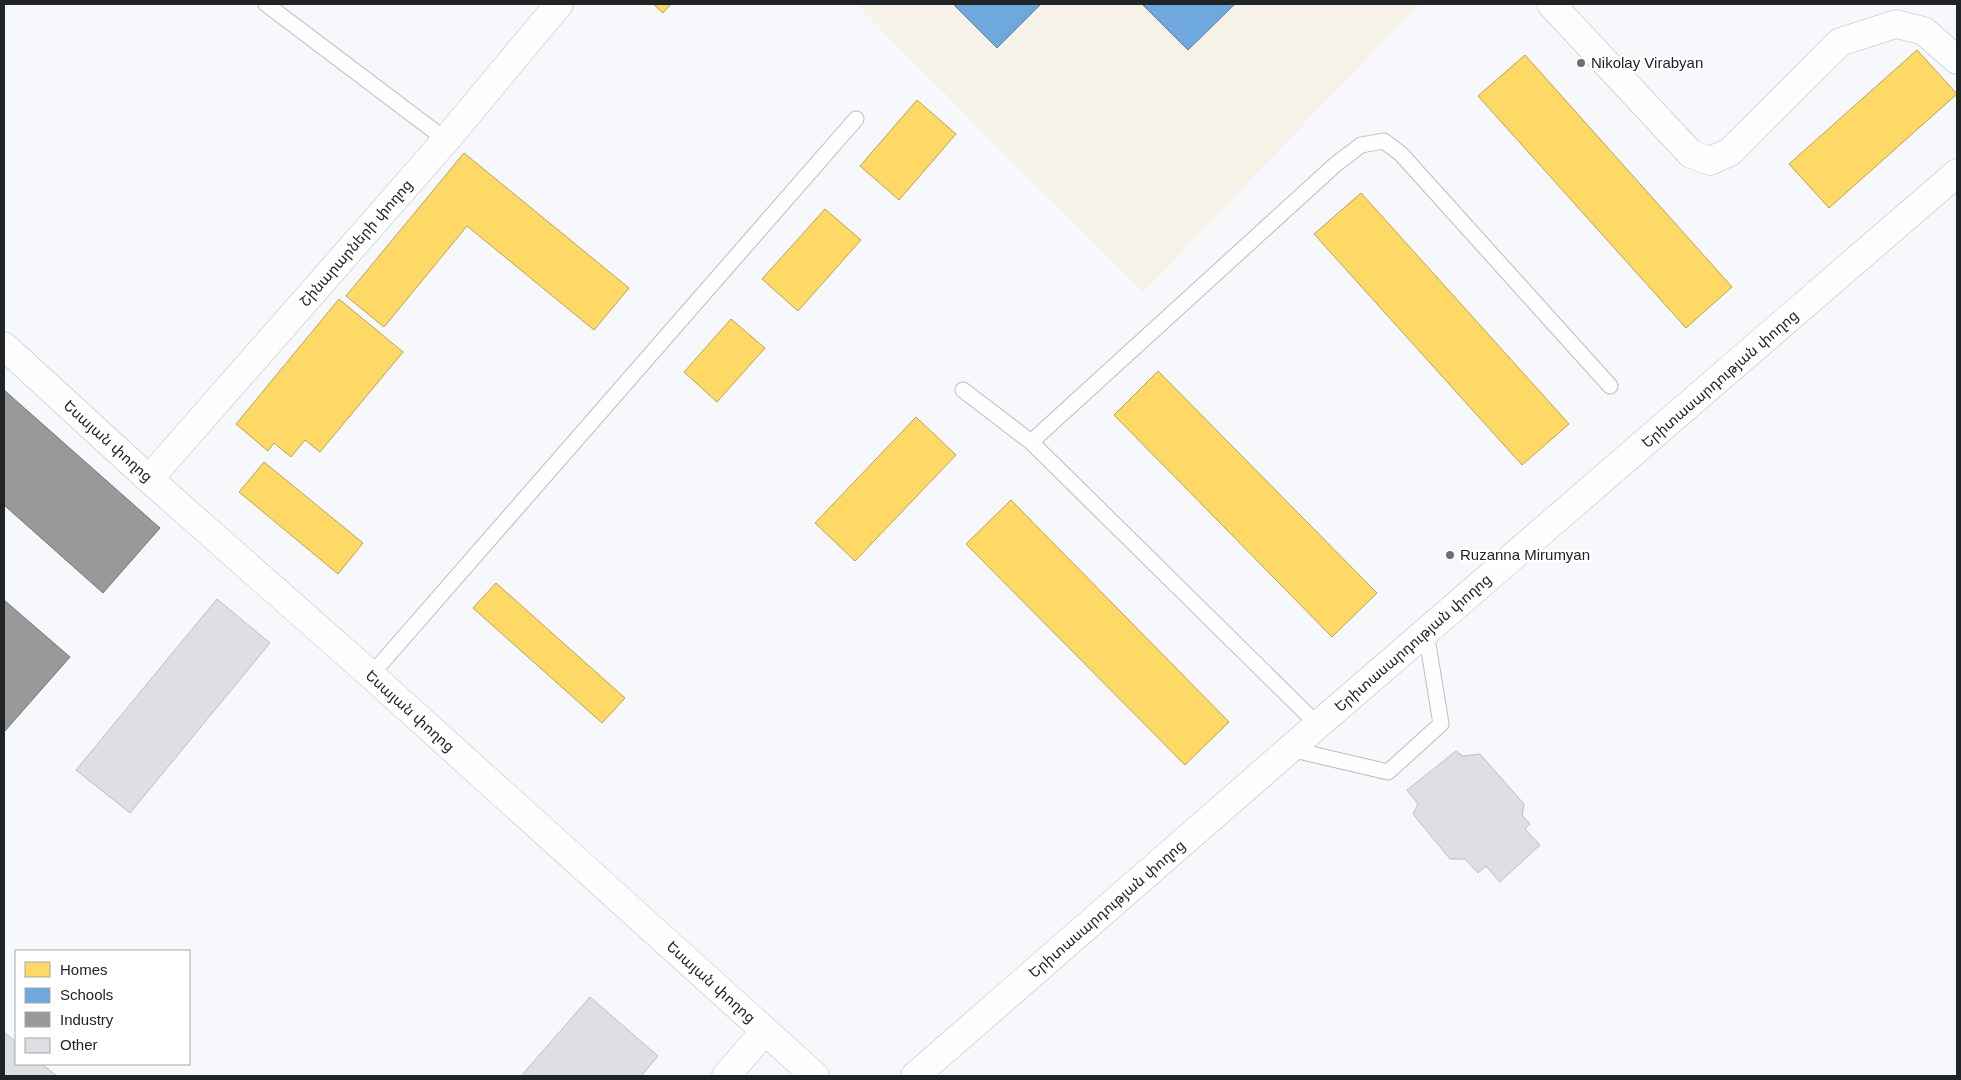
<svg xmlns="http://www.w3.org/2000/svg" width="1961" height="1080" font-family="Arial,'Noto Sans Armenian',sans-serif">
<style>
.education{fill:#f6f2e7}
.homes{fill:#ffd966;stroke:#bca353}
.schools{fill:#6fa8dc;stroke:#5880a6}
.industry{fill:#999;stroke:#757677}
.building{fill:#dddfe2;stroke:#bcbec1}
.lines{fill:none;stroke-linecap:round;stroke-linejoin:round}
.service-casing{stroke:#babcbe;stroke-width:17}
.minor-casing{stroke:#babcbe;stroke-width:29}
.tertiary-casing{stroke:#babcbe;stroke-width:29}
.service{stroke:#fefefe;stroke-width:15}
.minor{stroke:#fefefe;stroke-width:28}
.tertiary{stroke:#fefefe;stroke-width:28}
.poi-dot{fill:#6c6e71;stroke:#fff;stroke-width:2}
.labels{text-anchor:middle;stroke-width:5;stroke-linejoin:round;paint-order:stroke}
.poi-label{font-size:15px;fill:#212427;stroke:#fff;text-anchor:start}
.street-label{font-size:15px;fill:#212427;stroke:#fff}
</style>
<rect width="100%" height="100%" fill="#f6f8fb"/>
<path class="education" d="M856 4H1419L1143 292Z"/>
<path class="homes" d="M653 4H671L663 13Z
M1917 50 1957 94 1829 208 1789 164Z
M1525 55 1732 287 1686 328 1478 96Z
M917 100 956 134 899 200 860 166Z
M464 153 629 288 594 330 467 226 384 327 346 296Z
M1361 193 1569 424 1522 465 1314 234Z
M825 209 861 240 798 311 762 279Z
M339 299 403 352 320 452 305 440 291 457 274 443 268 451 236 424Z
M731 319 765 348 717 402 684 372Z
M1158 371 1377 593 1332 637 1114 415Z
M916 417 956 455 855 561 815 523Z
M264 462 363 543 338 574 239 492Z
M1011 500 1229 722 1185 765 966 544Z
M496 583 625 698 602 723 473 608Z"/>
<path class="schools" d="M953 4H1041L997 48Z
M1142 4H1235L1188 50Z"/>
<path class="industry" d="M4 390 160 528 103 593 4 505Z
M4 600 70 657 4 732Z"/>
<path class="building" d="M217 599 270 643 130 813 76 770Z
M1456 751 1463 756 1480 754 1524 804 1522 815 1530 824 1525 829 1540 845 1500 882 1486 866 1478 873 1465 859H1450L1413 814 1418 804 1407 790Z
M590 997 658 1056 641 1076H521Z
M4 1032 16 1042V1064H42L57 1076H4Z"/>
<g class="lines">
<g class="service-casing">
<path id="service" d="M266 4 446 140
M963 390 1031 442 1318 725
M1031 442 1336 164 1361 145 1384 141 1401 154 1610 386
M371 675 856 119
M1290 749 1388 772 1441 724 1426 632"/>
</g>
<g class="minor-casing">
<path id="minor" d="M1551 4 1691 154 1710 161 1730 152 1840 42 1896 24 1924 31 1957 60
M149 479 446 140 559 4
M726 1076 765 1031"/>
</g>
<g class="tertiary-casing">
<path id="tertiary" d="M4 346 149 479 371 675 815 1076
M915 1076 1290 749 1957 173"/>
</g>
<use href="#service" class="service"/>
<use href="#minor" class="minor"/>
<use href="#tertiary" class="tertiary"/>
</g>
<g class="poi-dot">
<circle cx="1581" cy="63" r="5"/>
<circle cx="1450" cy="555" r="5"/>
</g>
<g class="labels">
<g class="poi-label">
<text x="1591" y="68">Nikolay Virabyan</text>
<text x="1460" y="560">Ruzanna Mirumyan</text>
</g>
<g class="street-label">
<text transform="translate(356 243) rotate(-49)" y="5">Շինարարների փողոց</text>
<text transform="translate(1720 379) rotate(-41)" y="5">Երիտասարդության փողոց</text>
<text transform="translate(108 441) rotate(42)" y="5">Եսայան փողոց</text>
<text transform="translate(1413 643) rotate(-41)" y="5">Երիտասարդության փողոց</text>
<text transform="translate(410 711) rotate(42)" y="5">Եսայան փողոց</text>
<text transform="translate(1107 909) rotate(-41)" y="5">Երիտասարդության փողոց</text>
<text transform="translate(711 982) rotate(42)" y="5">Եսայան փողոց</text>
</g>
</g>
<rect width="1961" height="1080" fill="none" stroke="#212427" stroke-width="10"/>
<rect x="15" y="950" width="175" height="115" fill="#ffffff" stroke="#a6a7a9"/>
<rect x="25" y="962" width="25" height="15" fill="#ffd966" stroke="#a6a7a9"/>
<text x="60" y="975" font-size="15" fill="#212427">Homes</text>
<rect x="25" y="988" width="25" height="15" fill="#6fa8dc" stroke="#a6a7a9"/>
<text x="60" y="1000" font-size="15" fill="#212427">Schools</text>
<rect x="25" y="1012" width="25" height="15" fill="#999999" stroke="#a6a7a9"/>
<text x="60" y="1025" font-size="15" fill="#212427">Industry</text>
<rect x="25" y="1038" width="25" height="15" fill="#dddfe2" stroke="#a6a7a9"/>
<text x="60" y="1050" font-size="15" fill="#212427">Other</text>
</svg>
